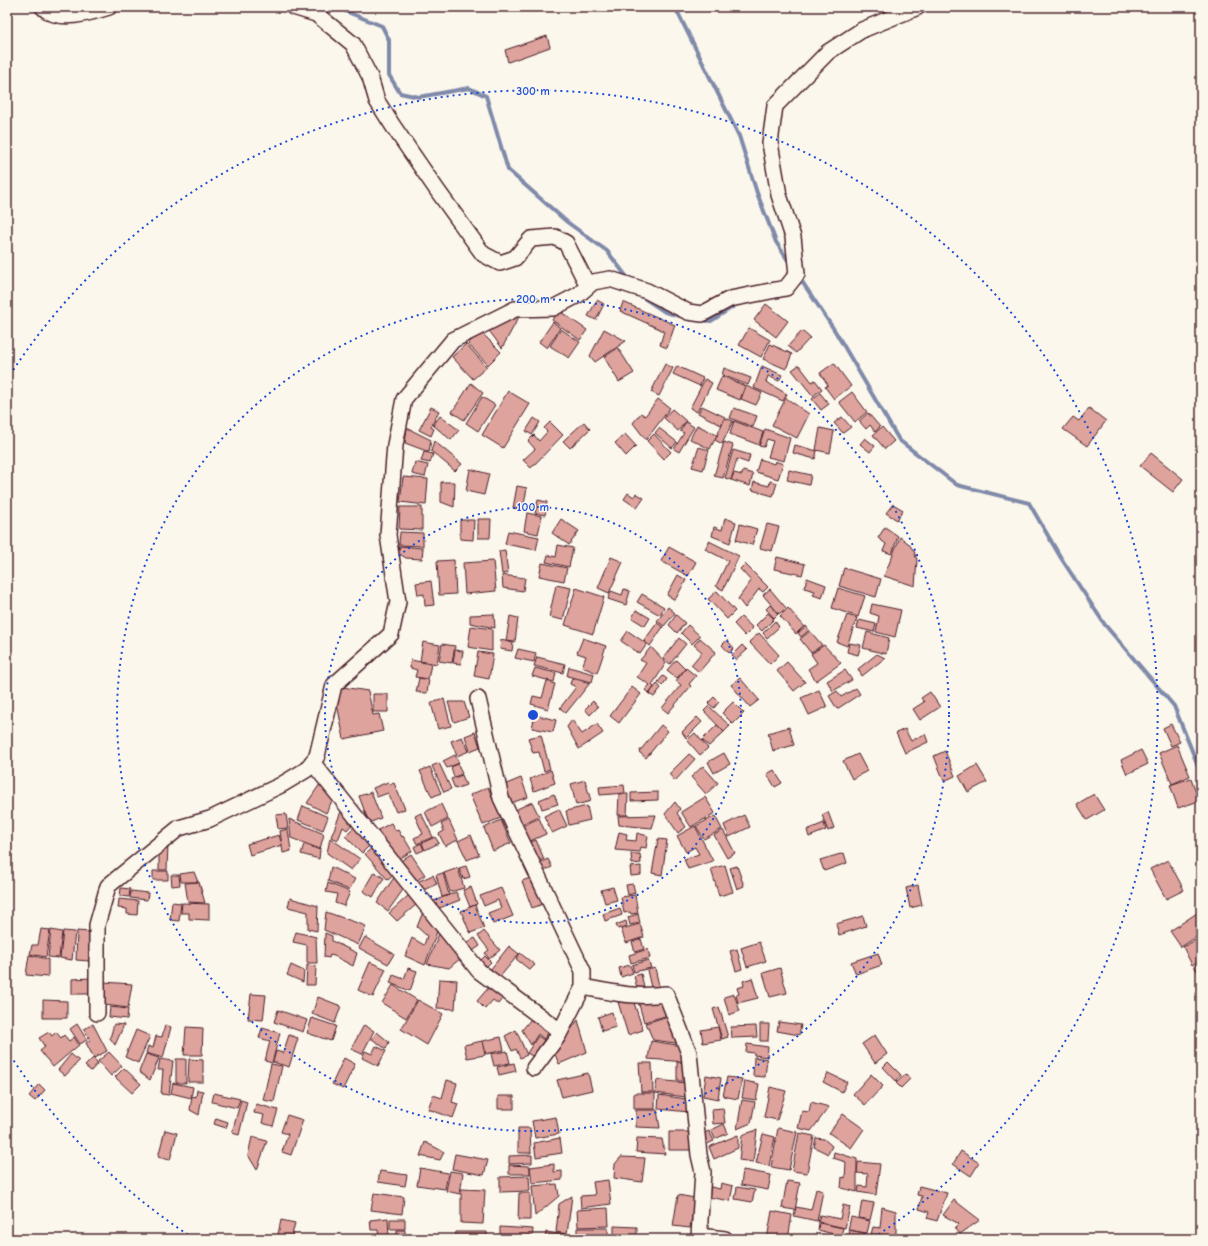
<svg xmlns="http://www.w3.org/2000/svg" width="1208" height="1246" font-family="'Comic Neue',sans-serif">
<style>
.lines{fill:none;stroke-linecap:round;stroke-linejoin:round}
.stream{stroke:#7f89a9;stroke-width:4}
.building{fill:#dda39c;stroke:#4a1f2b}
.minor-casing{stroke:#4a1f2b;stroke-width:18}
.minor{stroke:#fbf7ec;stroke-width:15}
.ring{fill:none;stroke:#1d4ed8;stroke-width:2;stroke-dasharray:2 4}
.centre{fill:#1d4ed8;stroke:#fbf7ec;stroke-width:2}
.ring-label{font-size:12px;text-anchor:middle;font-weight:bold;fill:#1d4ed8;stroke:#fbf7ec;stroke-width:3;stroke-linejoin:round;paint-order:stroke}
</style>
<rect width="100%" height="100%" fill="#fbf7ec"/>
<filter id="ink" filterUnits="userSpaceOnUse"><feTurbulence type="fractalNoise" baseFrequency=".025" numOctaves="2"/><feDisplacementMap in="SourceGraphic" scale="8" xChannelSelector="R" yChannelSelector="G"/><feConvolveMatrix kernelMatrix="1 2 1 2 8 2 1 2 1" color-interpolation-filters="sRGB"/></filter>
<g filter="url(#ink)">
<g class="lines">
<path class="stream" d="M335 7 382 26 389 40V75L400 93 419 97 469 88 486 96 508 170 567 222 607 251 630 281
M675 7 739 136 757 193 776 242 791 265
M799 277 835 331 899 440 957 485 1029 503 1061 558 1105 625 1174 706 1201 773
M641 296 665 312 684 317
M701 320 711 321 740 302"/>
</g>
<path class="building" d="M547 36 550 47 508 62 505 50Z
M597 300 604 304 596 320 588 316Z
M623 302 675 325 667 348 660 345 664 331 620 311Z
M766 304 788 321 776 337 754 320Z
M558 310 587 330 580 340 552 320Z
M521 313 502 348 487 328Z
M553 322 560 328 547 348 539 342Z
M749 328 770 340 761 357 739 345Z
M561 329 580 342 569 358 550 346Z
M604 329 626 341 595 362 590 356Z
M480 331 501 352 488 365 468 344Z
M802 331 810 338 796 353 788 346Z
M466 344 487 367 473 379 452 357Z
M770 344 792 354 786 369 763 359Z
M618 348 634 373 619 382 604 357Z
M834 363 851 386 834 399 825 387 828 385 820 373Z
M665 364 673 368 659 396 651 392Z
M799 365 812 382 815 380 822 389 813 396 792 370Z
M677 366 703 378 700 386 673 374Z
M762 366 782 375 779 381 768 376 766 382 787 394 783 401 754 388Z
M724 368 751 378 748 385 722 375Z
M722 376 745 386 740 400 716 390Z
M705 379 712 383 697 412 690 408Z
M471 383 483 393 464 420 452 412Z
M746 386 762 393 756 405 741 399Z
M508 391 530 404 503 448 482 435Z
M852 392 867 412 855 422 839 402Z
M820 393 829 404 821 410 812 399Z
M482 397 495 405 478 431 466 423Z
M786 398 809 414 797 438 772 425Z
M658 399 670 408 646 440 633 423 641 413 645 416Z
M702 406 725 417 721 425 698 413Z
M431 407 439 411 431 427 434 429 431 436 419 430Z
M734 408 757 416 753 427 730 418Z
M1089 408 1106 421 1087 446 1063 429 1073 417 1079 421Z
M672 409 686 421 678 431 664 418Z
M868 413 880 427 875 432 870 425 866 429 859 421Z
M440 416 459 430 451 440 433 425Z
M842 417 851 427 843 433 834 423Z
M534 418 540 422 532 435 526 431Z
M725 418 733 421 722 444 715 440Z
M734 421 763 432 759 445 730 434Z
M550 422 563 435 531 468 523 460 535 449 528 441 534 435 539 441 547 432 544 428Z
M584 422 590 429 570 448 563 441Z
M686 422 694 427 679 452 674 449 684 433 680 431Z
M697 425 717 435 710 449 690 439Z
M882 427 894 441 885 449 873 435Z
M407 428 431 440 429 452 405 443Z
M659 428 677 442 672 448 655 433Z
M820 428 834 431 830 453 816 450Z
M765 429 790 438 784 461 768 457 773 441 767 439 764 447 759 446Z
M625 434 636 446 626 456 615 443Z
M654 434 671 452 664 459 647 441Z
M865 438 875 446 870 452 860 444Z
M434 441 462 464 455 471 431 451Z
M724 442 733 445 723 478 714 476Z
M795 445 817 451 815 459 793 453Z
M699 447 709 450 703 470 692 467Z
M733 450 750 455 748 463 737 459 731 480 725 478Z
M424 452 433 454 430 463 421 461Z
M1151 453 1183 479 1173 492 1140 466Z
M760 459 774 464 775 461 783 464 778 479 756 472Z
M415 462 428 465 425 477 412 474Z
M470 469 489 474 484 495 466 491Z
M789 470 811 475 809 485 787 480Z
M743 471 753 474 750 486 731 480 734 473 742 475Z
M403 477 428 479 426 505 400 502Z
M770 481 777 483 773 496 752 490 754 482 769 486Z
M441 482H455L454 507 441 502Z
M517 486 527 488 523 510 513 508Z
M628 493 634 497 636 493 644 498 637 508 624 499Z
M538 500 547 502 545 515 535 513Z
M893 504 903 510 897 520 886 513Z
M400 507H422V530L399 529Z
M527 513 542 516 538 534 524 531Z
M725 518 736 522 730 543 712 536 714 527 722 530Z
M478 519H491L490 538H478Z
M561 519 579 531 569 545 552 533Z
M460 520H474L473 540 460 539Z
M740 524 757 529 752 545 736 540Z
M767 524 779 527 772 551 760 548Z
M885 527 898 536 892 554 883 551 886 544 878 538Z
M508 531 539 537 536 550 505 544Z
M400 532 423 533V546L399 545Z
M900 537 908 543 914 551 917 560 915 586 884 576Z
M709 541 739 556 723 590 716 586 728 561 705 549Z
M558 545 573 548 569 567 546 562 548 555 556 557Z
M400 546 423 548 422 559 406 558 398 553Z
M669 547 696 562 688 576 661 561Z
M505 550 508 573 502 574 499 551Z
M611 557 623 562 609 593 598 588Z
M777 557 805 564 802 575 774 569Z
M454 560 456 594 439 595 437 561Z
M493 561 496 591 465 594 463 563Z
M542 563 567 568 564 581 539 576Z
M745 564 768 587 763 592 759 589 745 608 738 599 751 581 740 569Z
M844 568 881 579 876 597 839 586Z
M502 575 525 578 523 591 503 588Z
M678 575 686 580 675 600 667 595Z
M807 578 826 585 822 598 813 595 815 591 804 588Z
M431 581 434 605 425 606 424 594 418 595 416 583Z
M556 585 571 588 563 620 549 617Z
M576 588 604 597 593 634 565 625Z
M838 588 865 596 858 617 832 608Z
M624 589 630 591 626 605 608 599 611 591 622 595Z
M770 589 786 608 779 614 763 595Z
M717 591 735 611 727 619 708 599Z
M642 594 664 607 660 615 637 602Z
M872 604 901 610 895 637 876 632 879 616 870 613Z
M770 605 778 614 774 618 766 609Z
M668 607 675 613 664 626 657 621Z
M788 608 804 626 796 634 780 616Z
M636 610 650 618 645 626 632 618Z
M768 613 774 619 762 631 756 625Z
M494 614 495 628 470 623V615Z
M676 615 685 623 677 633 669 625Z
M847 615 857 618 847 646 837 642Z
M510 616 518 618 515 642 506 641Z
M741 617 753 628 745 636 734 624Z
M859 620 876 624 874 632 857 628Z
M775 621 779 627 767 638 763 633Z
M657 623 663 627 650 646 644 641Z
M688 625 700 636 692 644 681 633Z
M471 626 492 629V651L468 647Z
M806 626 809 630 801 637 798 633Z
M628 631 647 644 640 654 621 641Z
M810 631 822 645 811 653 800 639Z
M867 632 889 638 886 654 863 648Z
M759 633 779 655 770 664 749 642Z
M583 638 606 646 597 673 582 667 586 656 577 653Z
M679 638 686 644 670 664 663 658Z
M700 638 716 652 699 672 691 665 702 652 694 645Z
M501 640 513 643 512 651 500 649Z
M727 640 734 648 729 653 722 645Z
M423 642 440 645 437 664 420 661Z
M849 643 861 645 858 655 847 652Z
M442 644 455 646 452 663 439 661Z
M742 645 747 650 736 660 732 655Z
M824 645 841 663 816 681 808 669 817 663 811 654Z
M651 647 666 663 652 685 654 687 649 694 645 690 650 685 637 677 646 663 640 660Z
M518 649 536 653 534 662 515 658Z
M455 650 463 651 461 664 453 663Z
M478 652 493 654 489 679 474 676Z
M877 654 885 658 862 676 858 669Z
M537 657 565 664 563 673 534 666Z
M411 660 431 664 428 679 415 677 417 670 410 668Z
M676 660 685 669 677 678 667 670Z
M787 662 805 682 794 691 777 671Z
M569 667 594 674 592 682 567 676Z
M535 668 556 673 554 682 532 676Z
M686 668 696 676 689 684 691 686 668 713 662 708 681 685 676 681Z
M845 670 852 680 833 691 827 681Z
M663 676 667 679 662 686 658 682Z
M419 678 429 680 427 693 416 692Z
M572 678 590 683 566 713 560 708 576 687 570 684Z
M740 678 759 700 750 707 731 685Z
M547 681 555 684 548 709 531 704 533 696 542 698Z
M657 684 661 688 654 697 649 694Z
M342 687 368 691 373 715 379 714 383 731 344 739 336 699Z
M632 687 641 694 619 723 610 716Z
M856 688 860 694 837 709 829 696 837 691 841 697Z
M819 690 827 707 809 715 801 698Z
M930 692 940 707 920 720 913 709 924 702 921 698Z
M373 694H388V712H373Z
M714 697 719 702 714 708 708 703Z
M444 699 451 726 438 729 431 703Z
M593 701 598 707 590 715 585 709Z
M448 702H464L469 717 454 722Z
M733 702 744 713 733 724 722 713Z
M709 706 730 726 724 732 704 711Z
M535 715 556 720 553 732 532 728Z
M697 717 702 722 686 738 682 732Z
M572 720 582 734 597 724 603 733 579 749 567 727Z
M1171 724 1180 742 1171 746 1163 728Z
M661 725 668 731 646 758 639 752Z
M717 725 724 732 709 746 702 740Z
M789 727 794 745 773 751 768 733Z
M905 729 911 741 925 734 928 742 905 753 896 733Z
M475 732 480 747 470 751 465 736Z
M695 733 708 748 700 755 687 740Z
M541 735 550 769 544 771 539 752 533 753 528 738Z
M462 737 469 751 457 756 451 741Z
M1177 745 1190 776 1172 784 1159 753Z
M1141 750 1148 764 1127 774 1121 760Z
M945 751 955 776 944 781 934 756Z
M724 753 730 764 714 773 708 762Z
M689 754 695 759 675 781 669 774Z
M858 754 867 771 852 779 843 761Z
M455 755 459 763 447 768 443 761Z
M439 763 451 789 444 792 432 766Z
M458 764 462 774 454 777 451 767Z
M977 765 987 782 968 792 959 776Z
M703 766 718 783 706 794 691 777Z
M430 767 441 793 432 797 420 771Z
M551 770 555 783 534 791 530 779Z
M774 770 782 783 775 787 767 774Z
M462 775 466 785 455 789 451 779Z
M521 778 528 797 511 803 504 785Z
M1191 778 1199 801 1178 808 1170 785Z
M585 780 591 801 576 805 571 784Z
M388 782 389 785 394 783 405 809 396 812 388 793 377 797 373 788Z
M320 784 333 799 326 813 307 803Z
M624 785 625 793 600 795 599 787Z
M488 787 501 818 483 825 470 795Z
M371 792 381 818 369 823 359 796Z
M658 792V800L631 801V793Z
M554 794 558 804 542 809 539 800Z
M619 794H628L627 815H618Z
M1094 794 1104 810 1087 820 1077 804Z
M705 797 715 813 691 827 681 812Z
M532 802 539 816 522 824 515 810Z
M675 802 680 809 677 813 686 827 678 833 665 814Z
M441 804 448 819 432 827 425 812Z
M303 806 328 817 323 830 298 820Z
M587 806 590 820 569 825 566 811Z
M342 809 353 823 347 830 343 827 338 840 331 837Z
M559 809 567 826 552 833 544 816Z
M828 812 834 828 828 831 822 815Z
M421 813 433 837 417 844 414 838 423 834 415 816Z
M286 814 288 828 278 829 276 815Z
M656 815 652 828 619 825 618 816Z
M744 815 750 827 729 837 724 825Z
M715 816 722 829 704 839 696 826Z
M539 818 546 834 528 842 522 826Z
M289 819 324 834 320 849 291 838Z
M449 820 458 840 445 846 439 834 444 831 441 824Z
M501 820 511 843 493 851 484 828Z
M391 823 396 831 398 830 402 837 403 836 412 851 396 861 378 830Z
M824 823 826 830 809 837 807 830Z
M355 826 372 843 362 853 345 836Z
M695 826 713 861 688 869 684 859 699 854 695 847 686 852 677 836Z
M288 829 291 851 283 853 280 831Z
M723 830 735 853 727 858 714 835Z
M619 832 627 834 626 840 636 841 637 833 648 836 646 848 641 847 640 852 615 850Z
M279 835 282 845 250 855 247 844Z
M471 835 479 855 467 860 458 841Z
M435 837 439 843 425 850 422 843Z
M330 838 360 859 351 870 327 853Z
M658 839 667 840 662 875 652 873Z
M536 840 544 859 536 862 528 843Z
M421 843 424 850 417 853 414 847Z
M168 844 167 870H159V853Z
M304 844 320 850 319 859 301 854Z
M373 847 396 873 388 880 365 854Z
M844 853 847 863 824 871 820 860Z
M411 854 425 875 413 883 399 862Z
M631 854H640L641 863 632 864Z
M548 859 552 867 539 873 536 864Z
M1168 860 1184 890 1166 899 1150 869Z
M725 865 733 892 719 896 711 869Z
M466 866 470 877 463 879 459 868Z
M641 866V875L631 876 630 867Z
M737 866 744 886 737 889 730 868Z
M331 867 355 879 349 890 328 881Z
M458 868 464 888 450 892 444 873Z
M153 871H168V880H153Z
M194 872 198 882H181L180 874Z
M374 872 384 878 373 897 363 891Z
M443 873 449 895 442 897 436 875Z
M171 875H179L180 885 172 886Z
M433 875 437 884 421 891 417 882Z
M395 876 405 887 388 911 377 903Z
M533 877 543 904 532 908 522 881Z
M199 882 205 903 188 902 185 883Z
M328 883 350 892 344 906 335 903 337 894 326 892Z
M633 884 635 893 628 895 626 885Z
M918 885 922 905 910 908 906 888Z
M471 887 477 904 470 907 463 890Z
M613 887 617 900 605 903 601 890Z
M121 888 130 889 129 897 120 896Z
M501 888 513 916 493 924 488 913 501 908 498 900 484 906 480 896Z
M131 891 148 893 147 900 130 898Z
M456 892 460 900 437 909 434 901Z
M409 895 417 904 397 921 389 913Z
M635 895 638 913 631 914 630 912 624 913 621 897Z
M290 898 318 906 317 931 308 929V912L288 907Z
M119 899 138 901 137 915 127 914V909L118 908Z
M172 902 181 903 179 921 170 920Z
M182 903 209 904V920L189 919V913H181Z
M475 905 484 928 470 933 461 911Z
M620 908 622 915 605 921 603 914Z
M326 912 366 926 358 945 324 930Z
M423 912 438 929 425 965 405 956 412 938 424 945 427 936 417 927Z
M1197 913 1201 920V934L1181 947 1170 931Z
M638 914 640 923 630 925 628 917Z
M863 916 866 926 839 935 836 924Z
M626 921 627 926 618 929 616 925Z
M640 924 644 937 626 943 621 929Z
M41 929 50 930 46 957 30 954 32 945H38Z
M51 930 62 932 59 958 48 957Z
M63 931 75 932 72 960 60 958Z
M77 931 90 932 89 961 76 960Z
M440 931 461 958 449 968 427 964Z
M484 931 500 950 489 959 485 953 489 950 478 936Z
M296 932 316 937 317 963H307V945L293 942Z
M325 933 332 936V941L357 953 353 966 334 956 330 955 329 958 324 957Z
M365 937 394 954 388 964 359 948Z
M1201 937V960L1192 965 1183 947Z
M475 938 480 946 471 952 466 943Z
M641 939 644 949 635 952 632 942Z
M759 942 766 961 747 967 741 948Z
M509 946 519 954 499 978 490 970Z
M648 949 650 958 631 963 629 955Z
M737 949 742 969 736 971 730 951Z
M520 953 535 965 530 970 516 959Z
M878 953 882 965 856 974 851 962Z
M29 955 48 959V977L26 975Z
M485 956 491 962 485 968 479 962Z
M648 960 651 968 634 972 632 965Z
M370 962 386 969 373 997 358 990Z
M1201 962V973L1199 974 1194 966Z
M291 965 304 971 303 982 287 975Z
M307 965 316 966 315 985H306Z
M630 965 633 973 621 977 619 968Z
M408 968 417 971 410 991 390 983 393 975 404 979Z
M655 968 660 990 652 992 647 970Z
M780 968 787 993 770 997 763 973Z
M641 974 645 991 638 992 634 976Z
M90 978V994H72V979Z
M752 978 758 998 738 1003 736 995 739 994 737 988 744 986 743 981Z
M439 979 457 980 455 1009 437 1008Z
M104 982 132 984 128 1008 105 1005Z
M393 985 417 1000 406 1018 382 1003Z
M490 986 503 998 498 1004 493 1000 485 1009 477 1001Z
M251 994 266 995 263 1020 248 1019Z
M734 994 740 1011 729 1015 724 997Z
M318 997 341 1006 335 1023 312 1014Z
M664 998 669 1015 644 1022 638 1001Z
M43 1000 67 1001V1018H43Z
M418 1000 443 1014 427 1045 401 1029Z
M633 1000 643 1030 628 1035 618 1002Z
M110 1007 128 1009 127 1019 109 1017Z
M719 1007 728 1037 722 1039 713 1009Z
M278 1010 307 1020 303 1032 274 1022Z
M612 1012 616 1027 602 1031 598 1017Z
M671 1015 683 1044 653 1040 646 1023Z
M312 1018 336 1026 331 1041 307 1033Z
M531 1019 548 1033 544 1039 538 1034 531 1045 522 1030Z
M578 1020 587 1052 559 1064 554 1052Z
M779 1022 801 1025 799 1035 777 1031Z
M77 1024 87 1040 80 1044 70 1029Z
M93 1024 107 1051 94 1058 86 1043 90 1040 84 1029Z
M114 1024 124 1025 115 1045 110 1038Z
M760 1024H769L768 1041H760Z
M165 1025 171 1027 163 1058 146 1053 148 1046 153 1048 156 1036 162 1037Z
M364 1025 374 1031 362 1054 351 1049Z
M756 1026 757 1037 732 1038 731 1027Z
M186 1027 203 1028 202 1055H184Z
M718 1027 721 1040 703 1043 701 1030Z
M262 1028 280 1033 272 1063 265 1061 270 1041 259 1038Z
M136 1030 150 1036 138 1063 125 1057Z
M516 1030 527 1055 520 1058 516 1049 512 1051 505 1036Z
M49 1032 52 1036 56 1032 61 1038 64 1035 69 1041 74 1037 79 1045 53 1067 40 1051 45 1047 39 1038Z
M377 1032 389 1042 386 1049 372 1039Z
M289 1035 298 1038 289 1067 273 1062 276 1051 283 1053Z
M875 1035 887 1054 875 1063 862 1044Z
M538 1036 544 1040 534 1057 527 1053Z
M501 1037 504 1050 486 1054 483 1041Z
M482 1041 485 1055 467 1058 464 1045Z
M651 1041 683 1046 686 1062 648 1059Z
M747 1044 768 1047 767 1057 754 1055V1053L746 1052Z
M376 1046 386 1051 378 1066 362 1058 365 1051 372 1054Z
M507 1051 510 1063 494 1066 491 1054Z
M109 1052 122 1066 111 1076 98 1061Z
M71 1054 79 1061 65 1076 58 1070Z
M146 1054 159 1058 150 1080 139 1072Z
M754 1057 767 1059 765 1077 753 1076Z
M93 1058 98 1063 91 1071 85 1066Z
M344 1058 355 1064 343 1089 332 1084Z
M160 1059 173 1061 169 1095 161 1094 163 1070H158Z
M176 1059H186V1083H176Z
M189 1059 203 1060V1082H188Z
M677 1062H686L685 1081H677Z
M888 1062 901 1075 896 1081 883 1067Z
M514 1063 516 1071 499 1075 497 1067Z
M639 1063H652L653 1092H641Z
M271 1064 282 1066 274 1102 263 1100Z
M124 1068 141 1084 132 1093 115 1077Z
M588 1073 592 1090 562 1097 557 1080Z
M828 1073 847 1082 842 1092 823 1082Z
M871 1074 883 1086 865 1105 853 1094Z
M906 1074 910 1079 901 1088 896 1083Z
M706 1075 721 1078 718 1099 703 1096Z
M727 1077 742 1079 738 1099 723 1096Z
M447 1080 457 1083 452 1102 458 1104 453 1118 428 1109 433 1095 442 1098Z
M657 1080 686 1083V1097L655 1093Z
M745 1081 759 1084 756 1100 742 1098Z
M173 1083 193 1087 191 1098 171 1093Z
M39 1084 45 1090 35 1101 29 1096Z
M770 1087 786 1091 777 1120 764 1117Z
M197 1090 203 1091 199 1115 190 1110 192 1096 196 1097Z
M214 1093 240 1099 237 1108 212 1102Z
M634 1093H655V1109H634Z
M659 1095 686 1099 689 1112 658 1109Z
M498 1096H514V1109H498Z
M241 1100 247 1102 239 1135 232 1133Z
M742 1100 755 1102 751 1123 737 1129Z
M811 1102 829 1107 811 1131 798 1128 802 1111 809 1112Z
M256 1104 278 1110 273 1126 262 1123 264 1115 254 1113Z
M723 1108 725 1123 713 1124 712 1109Z
M636 1110H657L660 1128 636 1127Z
M843 1114 864 1129 851 1148 829 1133Z
M287 1115 303 1120 291 1155 282 1152 288 1134 281 1132Z
M556 1117 559 1134 535 1138 532 1121Z
M216 1118 228 1122 226 1128 214 1124Z
M724 1124 728 1133 715 1139 711 1130Z
M518 1128H530L531 1153H518Z
M778 1128 797 1132 789 1170 771 1167Z
M165 1130 177 1133 170 1160 158 1157Z
M757 1130 753 1162 739 1160 742 1135Z
M709 1131 714 1141 705 1145 700 1135Z
M669 1132H695V1150H669Z
M799 1133 814 1136 807 1173 792 1171Z
M763 1134 775 1137 769 1166 756 1163Z
M738 1135V1148L714 1159 709 1147Z
M252 1137 267 1141 257 1170 248 1155Z
M560 1138 562 1153 536 1157 534 1143Z
M637 1138 662 1139 665 1154 636 1152Z
M816 1138 824 1139 832 1146 828 1154 814 1147Z
M425 1142 444 1152 440 1160 420 1156Z
M961 1151 979 1163 971 1176 953 1164Z
M834 1152 857 1159V1192L841 1188 842 1177 845 1178 846 1162 833 1158Z
M455 1154 488 1160 484 1175 452 1169Z
M532 1155V1163L509 1164V1156Z
M621 1157 645 1158 642 1182 614 1178 615 1164Z
M858 1162 880 1164 876 1195 858 1192 859 1186 867 1187 868 1174 857 1173Z
M554 1164V1172L562 1171V1180L532 1183 530 1167Z
M509 1165 530 1166V1174H509Z
M420 1168 448 1173 445 1189 417 1185Z
M743 1170 771 1175 768 1190 741 1185Z
M380 1171 407 1175 405 1186 378 1182Z
M450 1171 463 1173 460 1194 446 1191Z
M529 1176 530 1191 500 1192V1177Z
M608 1180 611 1204 581 1208 580 1196 595 1195 593 1182Z
M787 1181 800 1183 795 1210 782 1208Z
M721 1183 733 1186 730 1201 709 1197 711 1187 720 1189Z
M557 1184 559 1196 535 1216 532 1186Z
M919 1186 947 1193 937 1221 927 1218 929 1212 919 1209 922 1196 917 1195Z
M737 1187 755 1190 752 1202 735 1199Z
M461 1189 485 1190 483 1224 461 1223Z
M816 1189 823 1191 817 1221 794 1216 796 1207 811 1210Z
M374 1193 404 1197 402 1214 371 1210Z
M519 1193H530V1220H518Z
M678 1195 695 1198 690 1228 673 1226Z
M572 1196 567 1234 556 1232 559 1204Z
M954 1200 980 1220 960 1234 955 1228 959 1224 943 1215Z
M862 1201 874 1203 870 1220 859 1218Z
M843 1205 850 1207 845 1228 818 1222 820 1215 840 1219Z
M882 1207 896 1211V1237L871 1234 873 1227 880 1228Z
M608 1208 609 1226 578 1227 577 1210Z
M772 1211 792 1215 788 1239H767Z
M851 1217 870 1221 867 1233 848 1230Z
M388 1218 389 1239H379L378 1230H371L370 1220Z
M390 1219H405V1229H390Z
M281 1220 295 1223 291 1239H277Z
M819 1223 843 1228 840 1239H832L833 1234 818 1230Z
M614 1226 637 1227V1239H614Z
M500 1227 533 1229 532 1239H500Z
M577 1228H608V1239H577Z
M397 1230H405V1239H397Z
M850 1230 867 1234 866 1239H848Z
M456 1232H487V1239H455Z
M546 1232 567 1235 566 1239H545Z
M672 1236 680 1237 679 1239H672Z
M881 1236 896 1238V1239H881Z"/>
<g class="lines">
<g class="minor-casing">
<path id="minor" d="M43 7C58 23 90 13 109 7
M293 7 316 14 353 44 370 77 377 101 393 126 437 190 483 254 500 263 515 258 531 239 555 237 566 243 588 286
M478 699 501 798 583 971V987L558 1036 534 1068
M312 762 479 971 560 1031
M583 987C614 993 634 998 666 994L689 1053 699 1155 703 1172 699 1236 725 1239
M97 1013V925L108 886 179 828 210 819 281 785 306 770 317 756 334 685 391 634 398 602 388 535 395 445 404 399 453 340 515 309 553 308 578 295 593 282 610 279 647 291 688 312 702 314 730 299 786 288 797 274 793 237 779 195 770 143 775 106 828 52 862 30 918 7"/>
</g>
<use href="#minor" class="minor"/>
</g>
</g>
<g class="ring">
<circle cx="533" cy="715" r="208"/>
<circle cx="533" cy="715" r="416"/>
<path d="M193 1238A624 624 0 0 1 10 1055M10 375A624 624 0 1 1 873 1238"/>
</g>
<circle cx="533" cy="715" r="6" class="centre"/>
<g class="ring-label">
<text x="533" y="95">300 m</text>
<text x="533" y="303">200 m</text>
<text x="533" y="511">100 m</text>
</g>
<rect width="1208" height="1246" fill="none" stroke="#fbf7ec" stroke-width="24"/>
<rect x="12" y="12" width="1184" height="1222" fill="none" stroke="#4a1f2b" stroke-width="1.5" filter="url(#ink)"/>
</svg>
